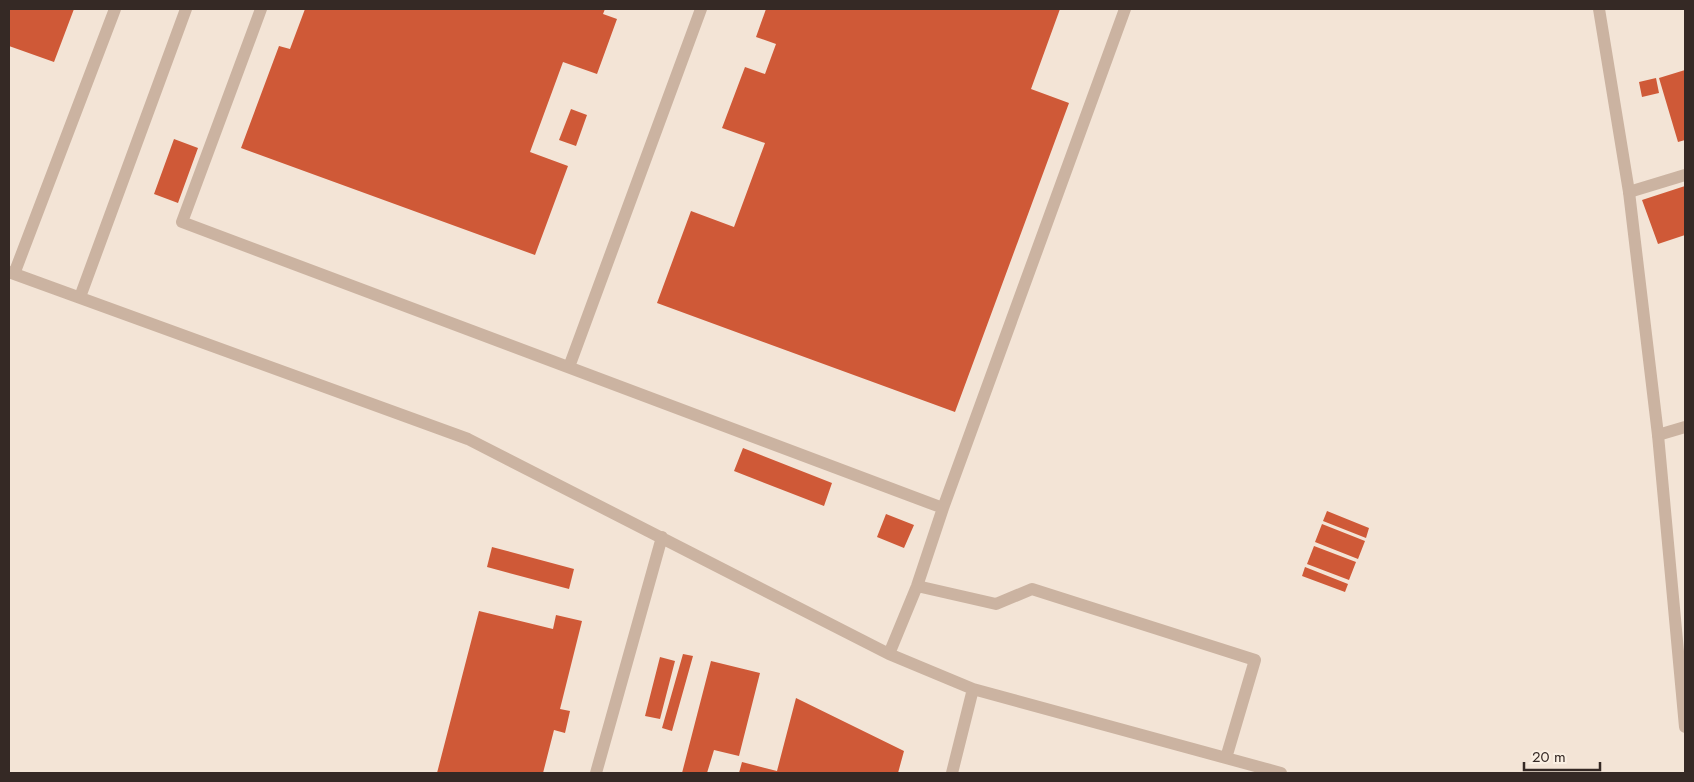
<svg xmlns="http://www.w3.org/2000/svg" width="1694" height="782" font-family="Jost,sans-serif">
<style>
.building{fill:#cf5937}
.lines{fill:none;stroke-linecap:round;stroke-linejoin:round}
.service{stroke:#cbb3a1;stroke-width:12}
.minor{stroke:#cbb3a1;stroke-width:12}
.tertiary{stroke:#cbb3a1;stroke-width:12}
</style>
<rect width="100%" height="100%" fill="#f3e4d6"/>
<path class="building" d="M9 9H74L54 62 9 46Z
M305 9H605L603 14 617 19 597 74 563 62 530 152 568 166 535 255 241 148 279 46 290 49Z
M766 9H1060L1031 89 1069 103 955 412 657 303 691 211 734 227 765 143 722 128 745 67 765 74 776 44 756 37Z
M1685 70V140L1678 142 1659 78Z
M1656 78 1659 93 1642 97 1639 82Z
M571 109 587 115 576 146 559 140Z
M174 139 198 148 178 203 154 194Z
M1685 186V235L1658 244 1642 200Z
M743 448 832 483 824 506 734 471Z
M1327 511 1369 528 1366 538 1323 521Z
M886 514 914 525 904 548 877 537Z
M1322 524 1365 541 1358 559 1315 542Z
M1314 546 1356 562 1349 580 1307 564Z
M492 547 574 569 569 589 487 567Z
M1305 567 1348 584 1345 592 1302 576Z
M479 611 553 629 556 615 582 621 560 709 570 711 565 733 554 730 543 773H437Z
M683 654 693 656 672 731 662 728Z
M660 657 675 661 660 719 645 716Z
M711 661 760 673 739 756 714 750 707 773H682Z
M796 698 904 751 898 773H739L742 762 777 771Z"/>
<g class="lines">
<path class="service" d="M261 9 182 222 943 508
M9 272 468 439 889 654 973 689 1281 773
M14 274 115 9
M80 297 186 9
M569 367 701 9
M917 586 996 604 1032 589 1255 660 1226 758
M889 654 917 586 943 508 1125 9
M596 773 662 537
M952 773 973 689"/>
<path class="minor" d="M1629 192 1685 175
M1658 435 1685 427"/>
<path class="tertiary" d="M1599 9 1629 192 1658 435 1685 727"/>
</g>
<rect width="1694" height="782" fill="none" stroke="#352925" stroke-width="20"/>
<path d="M1524 762v8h76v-8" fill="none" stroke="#352925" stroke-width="2.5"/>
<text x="1532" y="762" font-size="15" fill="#352925" stroke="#faefe2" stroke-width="4" paint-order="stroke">20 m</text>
</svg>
